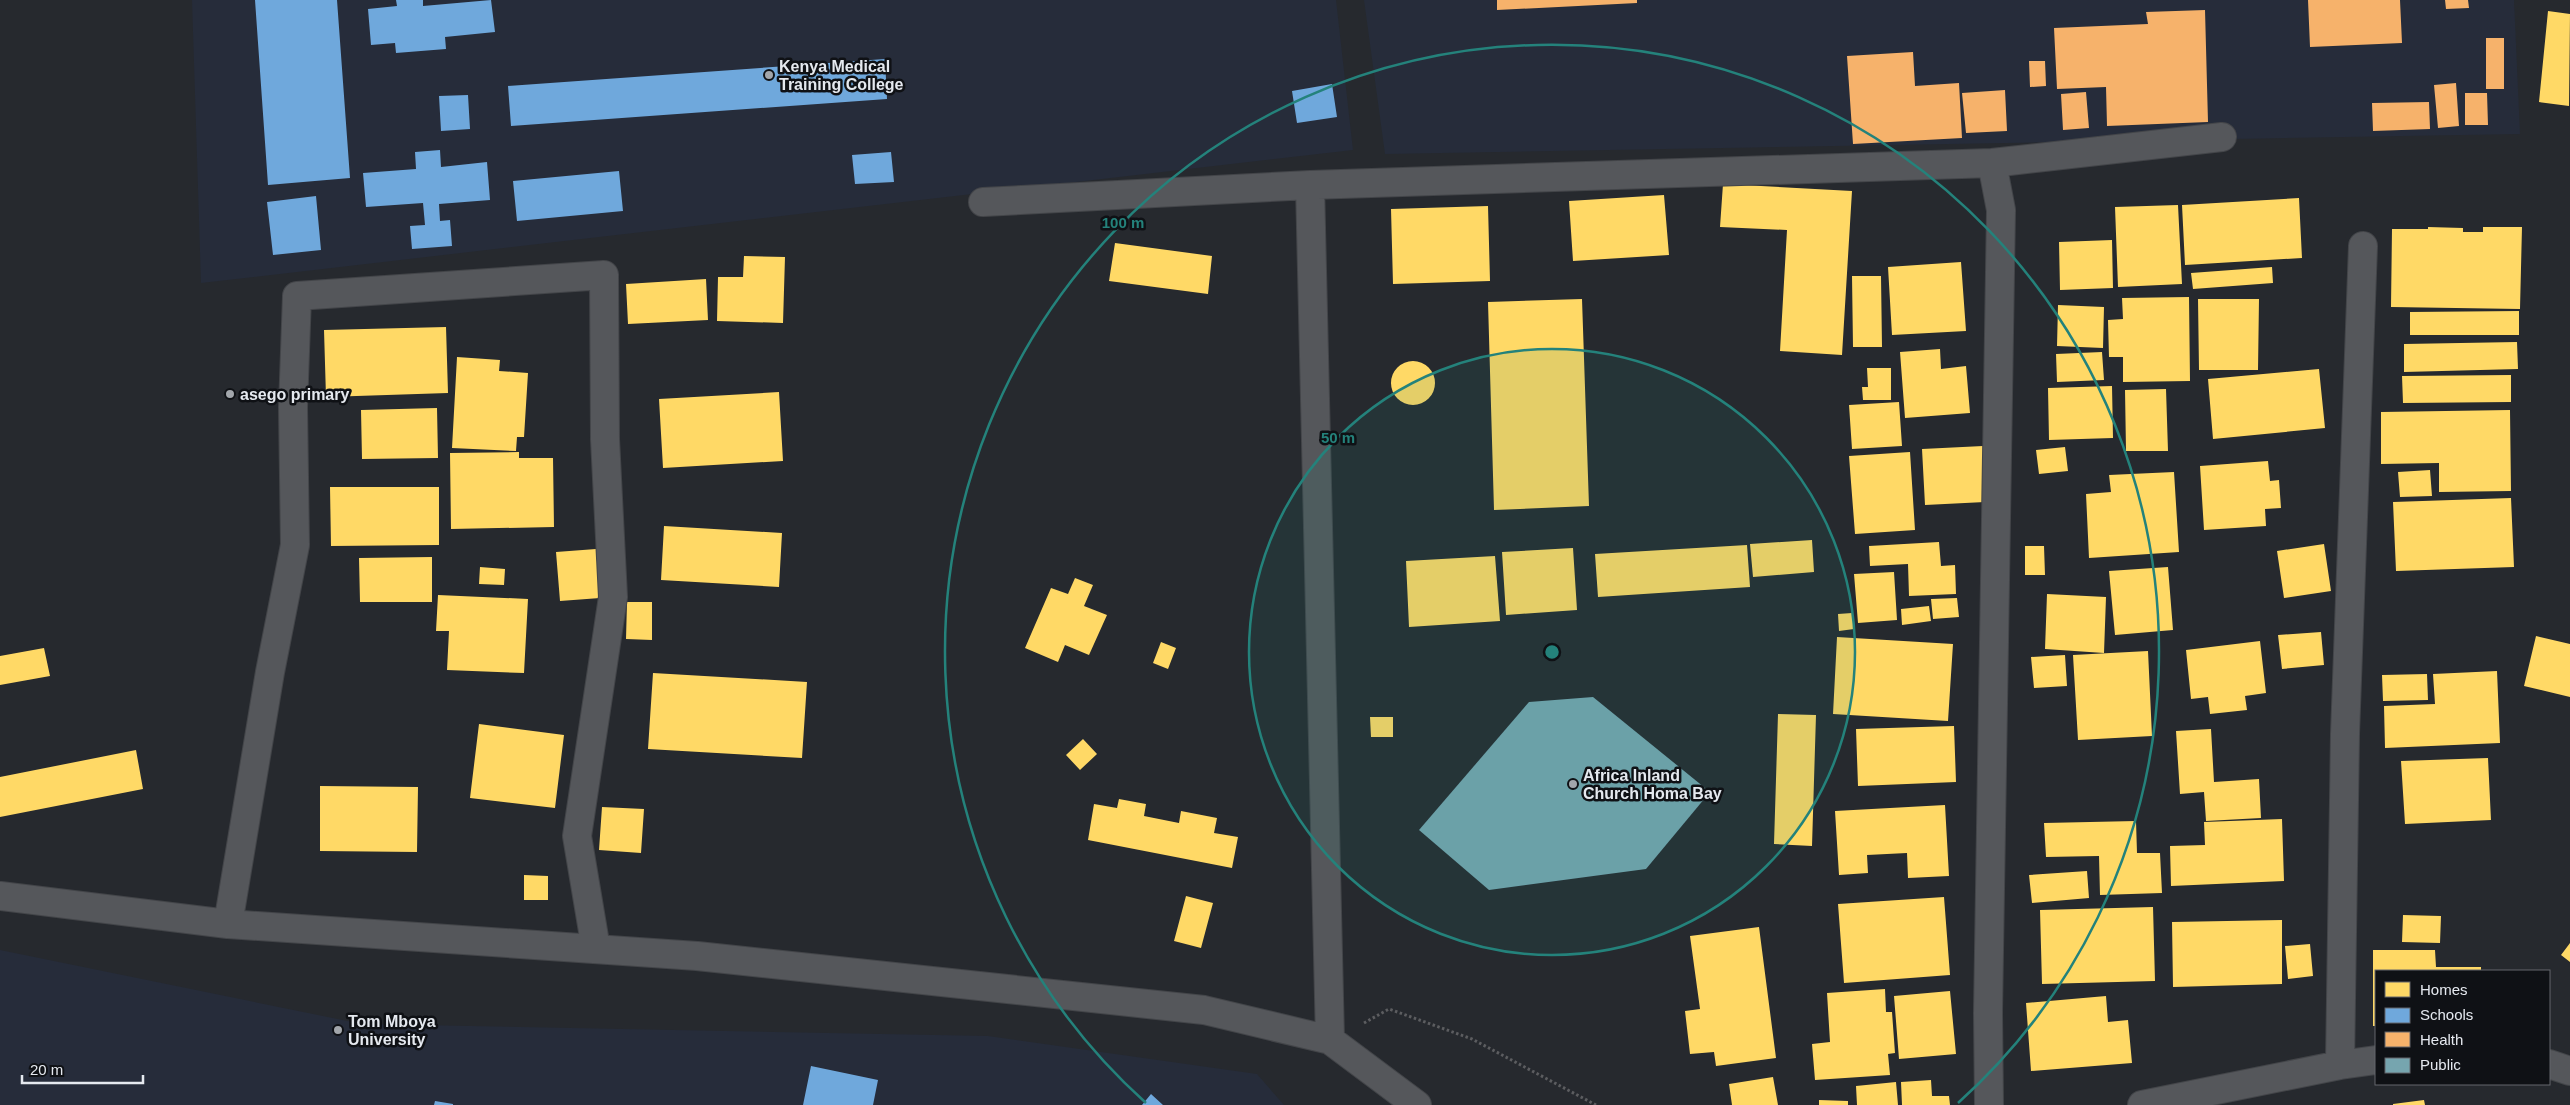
<svg xmlns="http://www.w3.org/2000/svg" width="2570" height="1105" font-family="Arial,sans-serif">
<style>
.built{fill:#262c3a}
.homes{fill:#ffd966}
.schools{fill:#6fa8dc}
.health{fill:#f6b26b}
.public{fill:#76a5af}
.lines{fill:none;stroke-linecap:round;stroke-linejoin:round}
.minor-casing{stroke:#434549;stroke-width:30}
.path{stroke:#5c5d60;stroke-width:3;stroke-dasharray:2.5 2.5;stroke-linecap:butt}
.minor{stroke:#55575b;stroke-width:28}
.ring{fill:none;stroke:#24827b;stroke-width:2.5}
.poi-dot{fill:#a2a6ab;stroke:#0f1115;stroke-width:2}
.labels{text-anchor:middle;stroke-width:5;stroke-linejoin:round;paint-order:stroke}
.poi-label{font-size:16px;font-weight:bold;fill:#e5e9ef;stroke:#0f1115;text-anchor:start}
.centre{fill:#24827b;stroke:#0f1115;stroke-width:2.5}
.ring-label{font-size:15px;text-anchor:middle;font-weight:bold;fill:#24827b;stroke:#0f1115;stroke-width:5;stroke-linejoin:round;paint-order:stroke}
</style>
<rect width="100%" height="100%" fill="#26292e"/>
<path class="built" d="M192 0H1336L1353 150 201 283Z
M1364 0H2514L2520 134 1385 154Z
M0 950 362 1024 988 1036 1257 1074 1284 1105H0Z"/>
<path class="homes" d="M2548 11 2570 14 2569 106 2539 102Z
M1723 184 1852 191 1842 355 1780 351 1787 230 1720 227Z
M1664 195 1669 255 1573 261 1569 201Z
M2299 198 2302 258 2185 265 2182 205Z
M2178 205 2182 284 2118 287 2115 207Z
M1488 206 1490 281 1393 284 1391 209Z
M2428 227 2463 228V232H2483V227H2522L2520 309 2391 307 2392 229H2428Z
M2112 240 2113 288 2060 290 2059 242Z
M1115 243 1212 256 1208 294 1109 281Z
M744 256 785 257 783 323 717 321 718 277H743Z
M1961 262 1966 331 1892 335 1888 267Z
M2272 267 2273 283 2193 289 2191 273Z
M1852 276H1881L1882 347H1853Z
M706 279 708 320 628 324 626 284Z
M2189 297 2190 381 2123 382V357H2109L2108 320 2123 319 2122 298Z
M1582 299 1589 506 1494 510 1488 302Z
M2198 299H2259L2258 370H2199Z
M2058 305 2104 307 2103 348 2057 346Z
M2519 311V335H2410V312Z
M446 327 448 393 326 397 324 330Z
M2517 342 2518 369 2404 372V344Z
M1940 349 1941 369 1966 366 1970 413 1905 418 1900 352Z
M2102 352 2104 380 2057 382 2056 354Z
M457 357 500 360 499 371 528 373 524 437H517L516 451 452 448Z
M1391 383a22 22 0 1 1 44 0a22 22 0 1 1-44 0Z
M1867 368H1891V400H1863L1862 387H1868Z
M2319 369 2325 428 2213 439 2208 379Z
M2511 375V402L2403 403 2402 376Z
M2112 386 2113 438 2049 440 2048 388Z
M2166 389 2168 451H2126L2125 390Z
M779 392 783 461 663 468 659 399Z
M1899 402 1902 446 1852 449 1849 405Z
M437 408 438 458 362 459 361 410Z
M2510 410 2511 491 2439 492V463L2381 464V412Z
M1983 446 1985 502 1925 505 1922 449Z
M2065 447 2068 471 2039 474 2036 450Z
M519 452V458H553L554 527 451 529 450 453Z
M1910 452 1915 530 1855 534 1849 456Z
M2268 461 2270 481 2279 480 2281 508 2265 509 2266 526 2204 530 2200 466Z
M2430 470 2432 496 2400 497 2398 472Z
M2174 472 2179 552 2089 558 2086 494 2111 492 2109 475Z
M330 487H439V545L331 546Z
M2511 498 2514 567 2396 571 2393 502Z
M664 526 782 533 779 587 661 580Z
M1812 540 1814 572 1753 577 1750 544Z
M1939 542 1941 566 1955 565 1956 594 1909 596 1908 564 1870 566 1869 546Z
M2324 544 2331 591 2284 598 2277 551Z
M1747 545 1750 587 1598 597 1595 554Z
M2025 546H2044L2045 575H2025Z
M1573 548 1577 610 1506 615 1502 552Z
M596 549 600 598 560 601 556 552Z
M1495 556 1500 621 1409 627 1406 561Z
M432 557V602H360L359 558Z
M480 567 505 569 504 585 479 584Z
M2168 567 2173 630 2115 635 2109 571Z
M1894 572 1897 620 1858 623 1854 574Z
M1075 578 1093 585 1084 606 1107 615 1089 655 1065 645 1058 662 1025 648 1051 588 1068 594Z
M2047 594 2106 597 2104 653 2045 649Z
M438 595 528 599 524 673 447 670 449 631H436Z
M1957 598 1959 617 1933 619 1931 599Z
M627 602H652V640L626 639Z
M1929 606 1931 621 1902 625 1901 609Z
M1852 613 1854 629 1839 631 1838 614Z
M2321 632 2324 665 2282 669 2278 635Z
M2536 636 2570 644V697L2524 686Z
M1837 637 1953 644 1948 721 1833 714Z
M2260 641 2266 693 2245 696 2247 710 2210 714 2208 697 2191 699 2186 650Z
M1161 642 1176 648 1168 669 1153 663Z
M44 648 50 676 0 685V656Z
M2148 651 2152 736 2078 740 2073 655Z
M2065 655 2067 686 2034 688 2031 657Z
M2497 671 2500 743 2385 748 2384 706 2435 704 2433 674Z
M653 673 807 682 802 758 648 749Z
M2427 674 2428 700 2383 701 2382 675Z
M1778 714 1816 715 1812 846 1774 844Z
M1370 717H1393V737H1371Z
M479 724 564 735 555 808 470 798Z
M1954 726 1956 782 1858 786 1856 729Z
M2211 729 2214 782 2259 779 2261 818 2206 821 2204 792 2180 794 2176 731Z
M1083 739 1097 754 1080 770 1066 755Z
M136 750 143 789 0 817V777Z
M2488 758 2491 820 2405 824 2401 761Z
M320 786 418 787 417 852 320 851Z
M1119 799 1146 804 1144 816 1179 823 1181 811 1217 818 1214 833 1238 837 1232 868 1088 840 1094 804 1117 808Z
M1945 805 1949 876 1908 878 1907 853 1867 855 1868 873 1839 875 1835 811Z
M602 807 644 809 641 853 599 850Z
M2282 819 2284 881 2171 886 2170 846 2205 845 2204 822Z
M2136 821 2137 853H2160L2162 893 2100 895 2099 856 2046 857 2044 823Z
M2087 871 2089 898 2032 903 2029 875Z
M524 875 548 876V900H524Z
M1186 896 1213 903 1201 948 1174 941Z
M1944 897 1950 975 1844 983 1838 904Z
M2153 907 2155 981 2042 984 2040 910Z
M2403 915 2441 916 2440 943 2402 942Z
M2282 920V984L2173 987 2172 922Z
M1759 927 1776 1058 1716 1066 1714 1052 1690 1054 1685 1011 1700 1009 1690 936Z
M2570 943V962L2561 955Z
M2310 944 2313 976 2288 979 2285 946Z
M2373 950H2435L2436 967H2481V971H2376V1026H2373Z
M1885 989 1886 1012H1892L1895 1053 1888 1054 1890 1075 1815 1080 1812 1044 1830 1042 1827 993Z
M1950 991 1956 1054 1899 1059 1894 996Z
M2106 996 2108 1022 2128 1020 2132 1063 2031 1071 2026 1003Z
M1773 1077 1778 1105H1732L1729 1084Z
M1931 1080 1932 1096H1949L1950 1105H1902L1901 1082Z
M1896 1082 1898 1105H1857L1856 1086Z
M1819 1100 1848 1101V1105H1819Z
M2424 1100 2425 1105H2393V1104Z"/>
<path class="schools" d="M255 0H337L350 178 268 185Z
M396 0H423V6L491 0 495 32 445 37 446 49 396 53 395 43 371 45 368 9 397 6Z
M885 59 887 99 511 126 508 86Z
M1332 84 1337 117 1297 123 1292 91Z
M468 95 470 129 441 131 439 96Z
M440 150 441 167 487 162 490 200 439 204 440 221 450 220 452 246 412 249 410 226 425 225 423 203 366 207 363 173 416 169 415 152Z
M891 152 894 182 855 184 852 155Z
M619 171 623 211 517 221 513 181Z
M316 196 321 250 273 255 267 202Z
M811 1066 878 1080 873 1105H803Z
M1151 1094 1163 1105H1142Z
M435 1101 453 1104V1105H434Z"/>
<path class="health" d="M1497 0H1637V3L1497 10Z
M2308 0H2400L2402 43 2310 47Z
M2445 0H2468L2469 8 2446 9Z
M2205 10 2208 122 2107 126 2106 87 2057 89 2054 28 2148 24 2146 12Z
M2486 38H2504V89H2486Z
M1913 52 1915 86 1959 83 1962 138 1853 144 1847 56Z
M2029 61H2045L2046 86 2030 87Z
M2456 83 2459 126 2438 128 2434 85Z
M2005 90 2007 131 1966 133 1962 93Z
M2086 92 2089 128 2063 130 2061 94Z
M2465 93H2487L2488 125H2465Z
M2429 102 2430 129 2373 131 2372 103Z"/>
<path class="public" d="M1593 697 1710 792 1646 869 1489 890 1419 830 1529 702Z"/>
<g class="lines">
<g class="minor-casing">
<path id="minor" d="M983 202 1310 185
M0 896 228 924 697 956 1204 1010 1330 1040 1417 1105
M228 924 270 672 295 545 293 407 297 296 604 275 605 439 613 597 577 836 596 949
M1330 1040 1310 185 1992 163 2222 137
M2549 1064 2570 1071
M2340 1065 2345 734 2363 246
M1989 1105 1988 1013 2001 210 1992 163
M2142 1105 2340 1065 2376 1060"/>
</g>
<path class="path" d="M1364 1023 1389 1009 1472 1039 1596 1105"/>
<use href="#minor" class="minor"/>
</g>
<circle cx="1552" cy="652" r="303" fill="#24827b" fill-opacity=".12"/>
<g class="ring">
<circle cx="1552" cy="652" r="303"/>
<path d="M1146 1103A607 607 0 1 1 1958 1103"/>
</g>
<g class="poi-dot">
<circle cx="769" cy="75" r="5"/>
<circle cx="230" cy="394" r="5"/>
<circle cx="1573" cy="784" r="5"/>
<circle cx="338" cy="1030" r="5"/>
</g>
<g class="labels">
<g class="poi-label">
<text x="779" y="72">Kenya Medical<tspan x="779" dy="18">Training College</tspan></text>
<text x="240" y="400">asego primary</text>
<text x="1583" y="781">Africa Inland<tspan x="1583" dy="18">Church Homa Bay</tspan></text>
<text x="348" y="1027">Tom Mboya<tspan x="348" dy="18">University</tspan></text>
</g>
</g>
<circle cx="1552" cy="652" r="8" class="centre"/>
<g class="ring-label">
<text x="1123" y="228">100 m</text>
<text x="1338" y="443">50 m</text>
</g>
<rect x="2375" y="970" width="175" height="115" fill="#0f1115" stroke="#65676c"/>
<rect x="2385" y="982" width="25" height="15" fill="#ffd966" stroke="#65676c"/>
<text x="2420" y="995" font-size="15" fill="#e5e9ef">Homes</text>
<rect x="2385" y="1008" width="25" height="15" fill="#6fa8dc" stroke="#65676c"/>
<text x="2420" y="1020" font-size="15" fill="#e5e9ef">Schools</text>
<rect x="2385" y="1032" width="25" height="15" fill="#f6b26b" stroke="#65676c"/>
<text x="2420" y="1045" font-size="15" fill="#e5e9ef">Health</text>
<rect x="2385" y="1058" width="25" height="15" fill="#76a5af" stroke="#65676c"/>
<text x="2420" y="1070" font-size="15" fill="#e5e9ef">Public</text>
<path d="M22 1075v8h121v-8" fill="none" stroke="#e5e9ef" stroke-width="2.5"/>
<text x="30" y="1075" font-size="15" fill="#e5e9ef" stroke="#0f1115" stroke-width="4" paint-order="stroke">20 m</text>
</svg>
